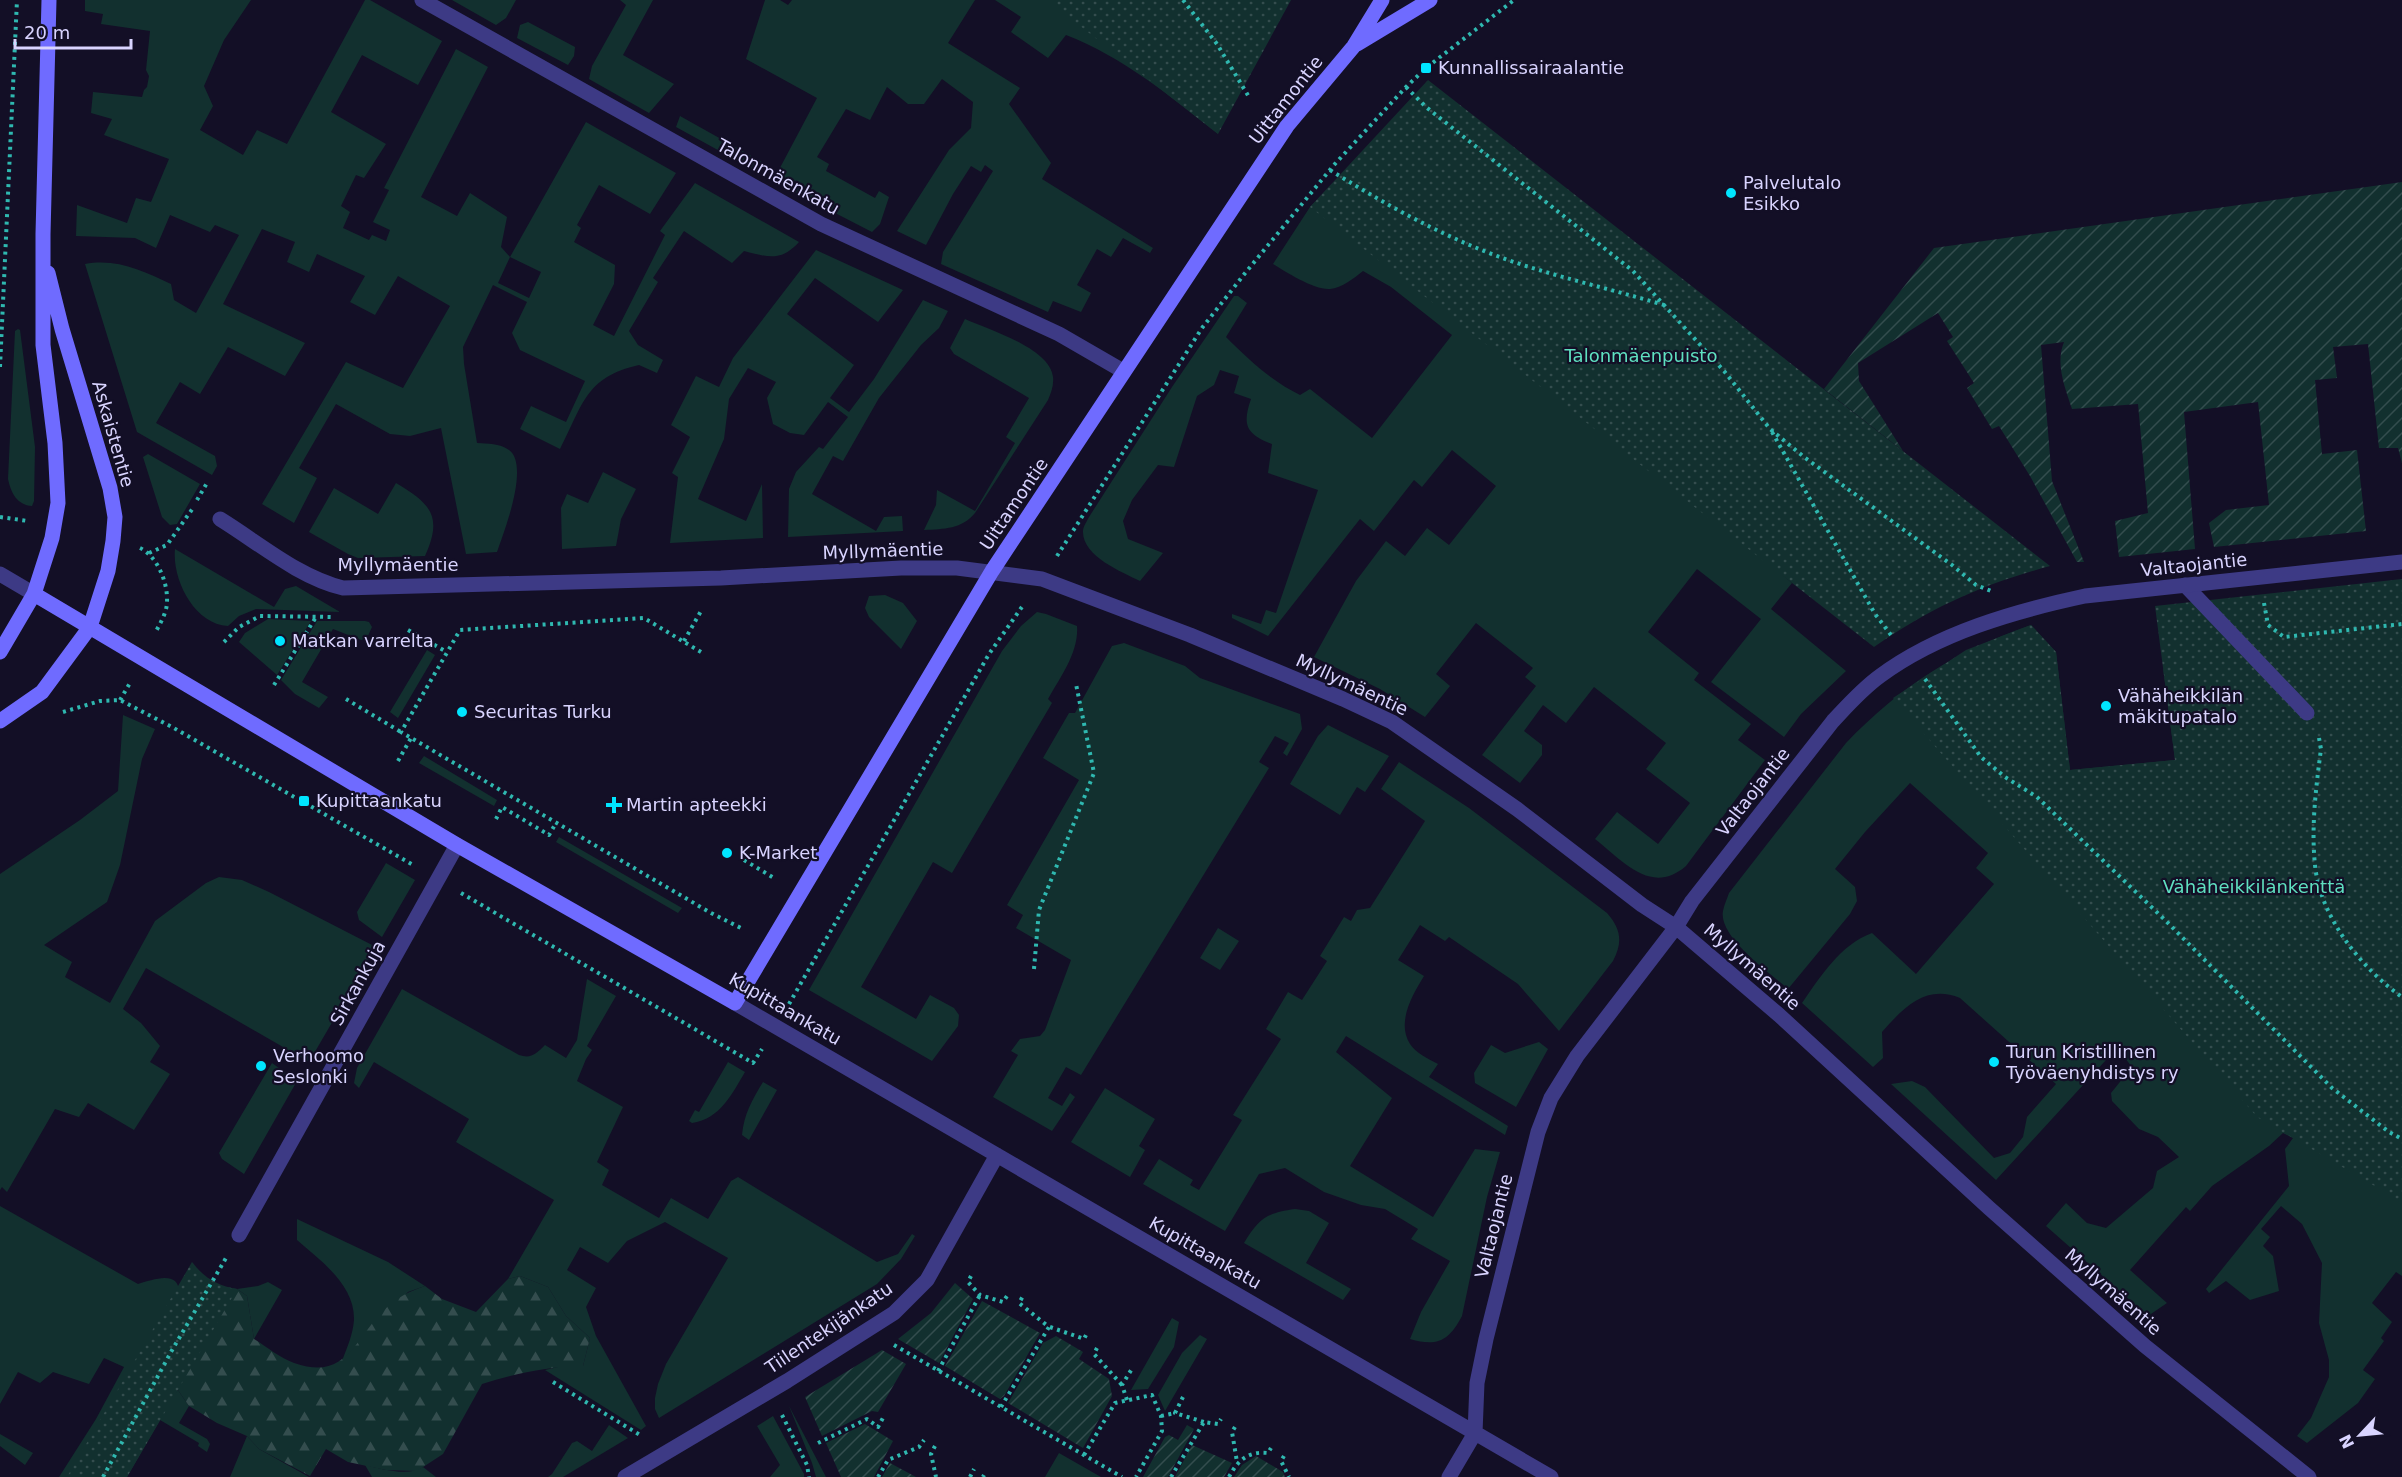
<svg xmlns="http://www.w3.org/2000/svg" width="2402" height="1477" font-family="'DejaVu Sans',sans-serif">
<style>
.grass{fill:#12302f;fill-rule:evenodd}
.forest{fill:url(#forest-firs)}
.park{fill:url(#park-dots)}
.garden{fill:url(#garden-furrows)}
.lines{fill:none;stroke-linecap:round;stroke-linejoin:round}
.path{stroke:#2fb8b0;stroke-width:4;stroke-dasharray:3 4.5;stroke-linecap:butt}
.lane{stroke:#3d3a85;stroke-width:15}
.street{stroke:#3d3a85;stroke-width:15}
.secondary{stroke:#6f6bff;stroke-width:15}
.poi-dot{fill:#00e5ff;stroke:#130f26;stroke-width:2}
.labels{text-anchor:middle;stroke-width:4.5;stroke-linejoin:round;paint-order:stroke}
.poi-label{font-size:18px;fill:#d9d4ff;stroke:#130f26;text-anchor:start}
.street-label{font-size:18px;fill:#d9d4ff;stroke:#130f26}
.park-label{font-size:18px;fill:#5fe0c0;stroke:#130f26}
</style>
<defs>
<pattern id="forest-firs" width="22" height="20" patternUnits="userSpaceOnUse" patternTransform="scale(1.5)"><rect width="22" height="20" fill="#12302f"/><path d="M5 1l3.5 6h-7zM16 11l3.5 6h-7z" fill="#344d4e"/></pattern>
<pattern id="park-dots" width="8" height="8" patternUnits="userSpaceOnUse" patternTransform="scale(1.5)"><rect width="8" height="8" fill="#12302f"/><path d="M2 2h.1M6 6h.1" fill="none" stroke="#344d4e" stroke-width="1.8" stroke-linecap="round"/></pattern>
<pattern id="garden-furrows" width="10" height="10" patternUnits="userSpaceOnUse" patternTransform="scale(1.5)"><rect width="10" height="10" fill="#12302f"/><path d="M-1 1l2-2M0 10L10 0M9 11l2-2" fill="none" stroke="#344d4e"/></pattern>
</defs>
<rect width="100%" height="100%" fill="#130f26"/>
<path class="grass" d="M85 0H251L224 40 204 86 213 106 200 130 243 155 257 130 287 144 365 0H370L442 41 418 85 362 55 331 112 386 144 364 178 356 175 341 206 350 212 343 228 369 240 372 235 386 241 390 230 373 222 389 190 384 188 456 49 488 67 421 197 457 216 470 193 507 217 501 247 510 257 586 122 676 173 650 214 599 185 577 225 581 228 574 242 615 265 614 284 593 325 614 336 665 235 660 231 695 183 799 242C781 262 768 257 744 251L732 263 684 231 653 278 658 282 629 331 638 345 663 360 657 373 639 365C585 377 583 405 560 449L520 429 531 406 566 422 585 381 520 350 512 333 527 302 493 285 463 347 464 364 477 443C488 444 499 443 509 450 530 465 504 532 497 552L466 554 441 428 410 436 390 434 336 404 299 468 317 478 294 523 262 504 346 362 403 388 450 306 398 276 375 315 350 302 365 276 317 254 309 272 287 262 295 242 262 229 223 304 305 343 285 376 228 347 200 394 180 382 156 423 215 456 217 466 212 475 137 432 85 264C117 258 143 271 171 284L174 300 196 313 239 235 215 225 210 232 170 215 156 248 135 238 76 236 77 205 127 223 136 198 151 202 169 159 104 135 112 119 91 113 93 92 142 97 144 90 147 87 149 76 146 70 150 31 101 24 103 14 85 11ZM510 257 541 272 529 298 498 283Z
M452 0H516L506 18 496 25Z
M620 0H653L623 55 674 84 649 113 589 79 592 66 626 5Z
M765 0H780L788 5 792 0H975L948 43 1020 88 1009 104 1051 163 1042 179 1153 248 1150 253 1123 238 1111 257 1097 249 1077 285 1091 293 1081 312 1053 301 1048 312 941 264 943 252 993 171 985 165 981 172 971 166 953 194 926 245 897 231 949 150 971 128 973 102 942 79 924 104H908L887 87 870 120 846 109 817 157 829 164 826 171 875 198 879 191 889 197 880 224 872 232 773 181 817 98 746 59Z
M995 0H1172L1218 134C1170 96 1123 57 1066 35L1048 58 1011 32 1021 17Z
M528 22 575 47 574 56 568 65 517 38 520 25Z
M680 116 764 163 756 171 676 127Z
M1330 186 1792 583 1771 609 1846 671 1801 714 1784 737 1711 682 1761 619 1697 569 1648 632 1699 673 1694 680 1751 724 1738 740 1765 760 1686 866C1651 896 1623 861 1595 839L1617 812 1658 844 1690 803 1646 769 1666 743 1594 687 1566 723 1543 705 1524 731 1542 745V755L1520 783 1482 755 1536 686 1525 677 1533 668 1476 623 1436 674 1450 686 1425 717 1380 689 1314 657 1356 581 1386 541 1405 556 1427 528 1449 545 1496 486 1452 450 1422 487 1414 480 1374 531 1360 519 1268 636 1232 618V614L1261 624 1266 610 1276 613 1318 490 1268 473 1272 444C1246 434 1242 425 1251 399L1234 393 1239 376 1220 370 1214 385 1197 396 1174 467 1158 465 1132 500 1123 521 1128 539 1163 553 1140 581C1122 572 1082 556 1083 531 1083 527 1087 521 1089 517L1172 387 1234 296H1238L1247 303 1226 337C1248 359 1271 381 1300 395L1310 389 1372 438 1452 335 1391 287 1363 271C1354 278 1342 288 1330 289 1314 290 1286 272 1273 264L1310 207Z
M816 250 903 290 878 322 815 278 787 314 854 365 830 398 849 412 874 379 923 300 948 311 939 328 921 345 879 398 843 461 833 456 812 494 876 531 884 517 902 516 903 531 788 537 789 489 796 472 819 447 823 449 848 417 828 402 804 435 790 433 773 424 767 398 776 382 748 368 729 399 724 439 698 499 746 521 762 484 763 538 670 543 678 477 672 473 690 437 671 425 696 376 719 387 733 358Z
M965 319C989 330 1050 348 1053 377 1054 385 1051 393 1048 400L975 513C962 529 944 529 924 530L936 505 937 490 975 511 1015 443 1006 437 1029 398 954 354 950 348Z
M18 329 20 330 35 447 34 501 32 506C17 505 11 493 8 479L15 331Z
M148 454 200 484 177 524 170 525 162 517 143 457Z
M603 472 636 489 621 519 616 546 562 549 561 508 567 494 588 503Z
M396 483C431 504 443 516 425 556L358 558 348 554 309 532 334 488 378 514Z
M175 549 274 607 285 589 296 586 340 612 256 609 239 616 228 626C194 624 172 579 175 549Z
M885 595 903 603 917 621 901 649 869 617 865 608 869 596Z
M1037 612 1046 614 1077 626C1079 652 1061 676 1048 699L1052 703 952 873 933 862 861 987 916 1019 930 995 954 1008 959 1015 958 1026 932 1061 809 990 1002 651 1021 626Z
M268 619 311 621 277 675 239 642 245 633Z
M317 621H365L369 622 372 627 367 638 361 640 333 629 302 682 328 697 319 708 295 694 281 680Z
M2031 625 2056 652 2070 770 2175 760 2163 668 2402 1003V1276L2396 1272 2372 1303 2392 1322 2381 1338 2384 1341 2363 1370 2375 1379 2358 1403 2307 1443 2297 1436 2311 1418 2329 1377V1360L2319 1323 2322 1263 2302 1224 2281 1206 2261 1229 2270 1237 2263 1246 2273 1256 2279 1291 2250 1300 2226 1281 2209 1293 2206 1289 2289 1186 2285 1149 2293 1138 2283 1133 2269 1146 2212 1186 2190 1211 2186 1207 2130 1270 2167 1303 2148 1316 2046 1226 2066 1203 2087 1223 2106 1228 2153 1188 2157 1171 2179 1157 2158 1137 2139 1129 2112 1101 2111 1093 2132 1067 2117 1048 1996 1180 1891 1084 1912 1081 1925 1087 1994 1158 2010 1153 2023 1137 2027 1117 2056 1084 1960 998C1926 984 1904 1007 1882 1032L1883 1058 1873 1067 1802 1003C1821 976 1840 945 1872 933L1916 974 1994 884 1976 868 1988 853 1910 783 1865 832 1835 869 1855 887 1857 901 1850 914 1788 989C1770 973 1718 937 1723 911 1724 905 1727 899 1729 893L1846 743C1901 686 1955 651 2031 625Z
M1124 643 1185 666 1200 678 1300 714 1302 729 1287 756 1283 753 1289 743 1275 736 1259 762 1269 768 1081 1075 1066 1067 1048 1098 1062 1106 1070 1093 1075 1097 1052 1131 993 1097 1018 1055 1011 1051 1020 1039 1040 1036 1045 1030 1071 960 1016 928 1023 915 1007 905 1079 780 1043 758 1069 713H1075L1112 646Z
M427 650 435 655 398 718 390 712Z
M123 715 155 729 142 759 120 865 107 902 44 945 72 962 65 977 110 1003 155 921 206 883 219 877 242 880 269 892 376 947 309 1062 146 968 123 1009 141 1023 160 1046 150 1062 170 1074 134 1130 88 1103 79 1117 55 1109 7 1192 2 1187 0 1190V874L80 820 118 791Z
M1328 725 1389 756 1365 792 1357 787 1340 815 1290 784 1318 736Z
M424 756 497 800 494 806 419 763Z
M1399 762 1469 808 1607 913C1621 929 1623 942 1613 961L1559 1031 1518 984 1449 937 1445 941 1420 925 1398 960 1424 976C1413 994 1396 1022 1410 1044 1416 1053 1428 1059 1438 1064L1429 1077 1508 1126 1505 1135 1346 1036 1336 1052 1392 1098 1350 1166 1433 1217 1475 1149 1500 1152 1487 1197 1462 1316C1449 1341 1437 1347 1410 1339L1421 1312 1450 1261 1411 1239 1418 1229 1385 1209 1361 1205 1324 1192 1285 1168 1259 1174 1225 1231 1143 1184 1159 1159 1193 1180 1190 1185 1199 1190 1242 1120 1233 1115 1281 1039 1266 1029 1288 992 1302 1000 1327 961 1320 956 1344 917 1351 921 1357 910 1370 908 1425 821 1381 789Z
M559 837 682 908 678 913 556 842Z
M386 863 415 880 382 937 359 920 357 912Z
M1218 928 1239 941 1220 970 1200 958Z
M587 979 616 996 587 1046 592 1050 586 1059 577 1081 623 1107 597 1162 609 1170 602 1185 659 1218 671 1198 708 1219 731 1181 738 1177 877 1262 898 1254 912 1234 915 1236 901 1259 877 1284 659 1418 655 1409V1398L658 1384 666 1364 728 1258 665 1222 627 1241 608 1263 580 1247 567 1270 596 1288 586 1307 596 1336 646 1426 641 1430 545 1370 562 1366H583L590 1338 566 1316 548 1287 520 1276 508 1279 554 1200 456 1142 469 1119 374 1062 359 1088 354 1083 357 1068 402 989 519 1055C531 1059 536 1054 545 1045L566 1058 577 1040Z
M1539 1042 1548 1049 1516 1107 1475 1083 1474 1073 1491 1045 1505 1053Z
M728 1062 745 1072C732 1094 720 1119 692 1123L689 1121 695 1110 699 1112Z
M272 1063 297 1081 244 1174 222 1159 219 1153Z
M763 1082 777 1090 749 1140 742 1135C744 1114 752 1100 763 1082Z
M1105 1088 1155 1119 1139 1146 1145 1150 1130 1177 1071 1142Z
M0 1206 138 1284C153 1280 180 1269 179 1294L86 1477H59L96 1419 124 1367 104 1358 89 1384 53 1372 40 1383 18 1372 0 1404Z
M1295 1209 1309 1211 1329 1223 1306 1263 1351 1289 1343 1300 1244 1243C1259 1218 1267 1213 1295 1209Z
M297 1219 388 1262 425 1286 408 1292 342 1361C347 1348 353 1334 354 1320 355 1285 321 1261 297 1240Z
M268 1282 282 1290 254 1339 247 1296 237 1289 258 1286Z
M1172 1318 1179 1322 1174 1347 1148 1389 1131 1390Z
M1200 1335 1207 1339 1165 1411 1158 1395 1182 1353Z
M178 1390 189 1406 179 1423 207 1439 210 1444 207 1452 198 1446 199 1443 160 1420 127 1477H107Z
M789 1406 826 1477H816L812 1463Z
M773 1416 804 1474V1477H770L780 1465 757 1426Z
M609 1425 628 1438 563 1477H548L552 1474 572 1443 577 1441 592 1451Z
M0 1434 33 1453 25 1465 0 1446Z
M247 1436 259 1449 309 1477H230Z
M1059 1453 1101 1477H1045Z
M365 1465C382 1469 408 1477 423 1467L436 1477H372Z"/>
<path class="forest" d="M520 1276 548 1287 566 1316 590 1338 583 1366C549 1366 514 1374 482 1384L443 1454 417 1471 386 1470 348 1462 326 1449 310 1476 259 1449 247 1436 217 1423 189 1406 178 1390 176 1358 227 1287 237 1289 247 1296 254 1339C267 1347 280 1358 294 1363 347 1382 355 1338 385 1309 396 1298 410 1291 425 1286L442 1299 476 1312 508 1279Z"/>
<path class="park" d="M1047 0H1291L1218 134Z
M1428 80 2050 566C1981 585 1932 607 1874 647L1310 207Z
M2402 579V1202L2257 1117 1893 698 1966 650 2031 625 2056 652 2070 770 2175 760 2155 606Z
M192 1262C204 1278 218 1286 237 1289L127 1477H67Z"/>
<path class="garden" d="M2402 182V463L2398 448H2379L2368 344 2333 347 2337 378 2315 380 2322 454 2357 450 2366 531 2214 547 2209 523 2226 510 2269 505 2258 402 2184 412 2195 549 2119 557 2115 521 2148 513 2138 404 2072 409C2065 387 2055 364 2064 342L2041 345 2052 481 2084 562H2077L2030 476 1999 426 1992 429 1967 388 1974 383 1947 341 1953 337 1938 313 1858 363 1859 381 1903 451 1824 389 1934 248Z
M955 1283 973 1299 939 1363 898 1339 931 1313Z
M982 1301 1040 1333 1004 1396 1000 1399 945 1366Z
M1056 1336 1083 1352 1079 1359 1109 1379 1112 1396 1083 1448 1008 1403 1043 1343Z
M882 1350 906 1364 878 1412 872 1411 822 1436 805 1397Z
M865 1424 893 1441 874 1477H841L826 1443Z
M1187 1425 1194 1429 1168 1477H1143L1165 1437 1169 1435 1178 1440Z
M1192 1445 1232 1463 1224 1477H1175Z
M1256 1456 1283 1472 1285 1477H1234L1242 1465Z
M890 1463 916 1477H882Z"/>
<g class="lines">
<path class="path" d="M1183 0 1217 44 1249 97
M1406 87 1426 107 1633 271 1724 371 1770 429 1804 457 1952 565 1976 585 1991 591
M1330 170C1383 203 1438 234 1497 256 1551 276 1608 288 1664 305
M0 367 17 0
M1772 432 1875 614 1891 635
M197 500 207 483
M0 517 28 521
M140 548C157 556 168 582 167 602 167 612 160 624 155 633
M149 553 167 545 193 508
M1057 556 1202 328 1246 272 1334 165 1406 87 1426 68 1514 0
M2264 603 2268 625 2284 637 2402 624
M408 630 447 652
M684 641 701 611
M224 642 239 627 260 616 335 617
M701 652 644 618 460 630 401 732 711 913 741 928
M1925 679 1981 757 2005 777 2037 797 2166 921 2332 1088 2389 1132 2402 1139
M274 685 316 617
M346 699 401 732
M120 700 130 683
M63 712 100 701 120 700 172 727 415 866
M2319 738 2321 749C2316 787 2311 827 2315 865 2320 917 2361 968 2402 997
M398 761 411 738
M496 819 502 807 549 835 556 823
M744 860 774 878
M461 893 753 1063 762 1049
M1034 969 1039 910 1094 773 1076 684
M789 1004 989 654 1024 604
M971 1276 968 1282 980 1295 1003 1302 1007 1296
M1050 1327 1084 1339 1087 1333
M894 1345 1122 1477
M1097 1348 1094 1354 1122 1385
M938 1371 980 1295
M553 1382 640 1435
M1183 1397 1175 1413 1204 1422
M1127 1400 1122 1385 1133 1367
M1001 1407 1049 1327 1019 1303 1023 1296
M782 1415 807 1465 809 1477
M1161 1416 1175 1413
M1235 1427 1232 1432 1237 1462
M818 1443 867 1419 878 1427 884 1416
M935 1446 931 1454 936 1477
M1084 1455 1115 1403 1152 1395 1161 1416 1162 1431 1136 1477
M1284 1456 1281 1461 1289 1477
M103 1477 171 1352 226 1258
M878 1477 888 1460 919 1447 924 1440
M970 1477 974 1469
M983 1477 984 1475
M1171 1477 1204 1422 1218 1424 1221 1419
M1229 1477C1238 1460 1248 1451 1268 1453L1271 1448"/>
<path class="lane" d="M2185 585 2307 713"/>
<path class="street" d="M422 0 821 224 1059 334 1123 371
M220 519C259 543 298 577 343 588L721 578 901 568H957L1042 579 1190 635 1343 699 1392 722 1517 809 1642 905 1676 927 1779 1015 1989 1208 2145 1346 2309 1477
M0 574 34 594
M735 1003 1551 1477
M239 1235 457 845
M625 1477 787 1381 894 1313 927 1280 997 1155
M1449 1477 1475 1433 1477 1383 1486 1339 1538 1132 1551 1098 1577 1056 1676 927 1692 901 1833 721C1848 705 1862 689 1880 676 1938 633 2015 611 2085 596L2402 562"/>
<path class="secondary" d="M1357 44 1430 0
M34 594 457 845 735 1003 992 571 1287 126 1354 46 1382 0
M0 652 34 594 52 538 58 503 55 443 43 345V234L49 0
M0 721 42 692 90 627 108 571 113 541 115 517 110 488 62 329 48 273"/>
</g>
<g class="poi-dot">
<rect x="1420" y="62" width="12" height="12" rx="3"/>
<circle cx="1731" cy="193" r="6"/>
<circle cx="280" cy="641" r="6"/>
<circle cx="2106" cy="706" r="6"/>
<circle cx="462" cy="712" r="6"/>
<rect x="298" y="795" width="12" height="12" rx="3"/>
<path d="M611 796h6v6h6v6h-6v6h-6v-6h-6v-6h6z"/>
<circle cx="727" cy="853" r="6"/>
<circle cx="1994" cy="1062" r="6"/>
<circle cx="261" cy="1066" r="6"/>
</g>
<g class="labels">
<g class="poi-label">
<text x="1438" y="74">Kunnallissairaalantie</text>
<text x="1743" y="189">Palvelutalo<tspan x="1743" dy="21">Esikko</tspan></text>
<text x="292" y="647">Matkan varrelta</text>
<text x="2118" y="702">Vähäheikkilän<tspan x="2118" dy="21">mäkitupatalo</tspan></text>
<text x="474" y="718">Securitas Turku</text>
<text x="316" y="807">Kupittaankatu</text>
<text x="626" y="811">Martin apteekki</text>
<text x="739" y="859">K-Market</text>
<text x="2006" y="1058">Turun Kristillinen<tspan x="2006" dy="21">Työväenyhdistys ry</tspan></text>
<text x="273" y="1062">Verhoomo<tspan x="273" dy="21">Seslonki</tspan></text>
</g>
<g class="street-label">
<text transform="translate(1286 100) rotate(-52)" y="6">Uittamontie</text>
<text transform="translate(778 177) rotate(29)" y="6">Talonmäenkatu</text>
<text transform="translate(113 434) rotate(74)" y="6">Askaistentie</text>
<text transform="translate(1014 504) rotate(-56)" y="6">Uittamontie</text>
<text transform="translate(883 551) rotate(-2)" y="6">Myllymäentie</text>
<text x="398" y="571">Myllymäentie</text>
<text transform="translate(2194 565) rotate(-6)" y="6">Valtaojantie</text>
<text transform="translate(1352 685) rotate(25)" y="6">Myllymäentie</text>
<text transform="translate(1753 792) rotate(-52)" y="6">Valtaojantie</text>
<text transform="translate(1752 967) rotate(41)" y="6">Myllymäentie</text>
<text transform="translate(358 983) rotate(-61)" y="6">Sirkankuja</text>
<text transform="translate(785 1009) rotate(30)" y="6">Kupittaankatu</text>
<text transform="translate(1494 1226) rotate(-76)" y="6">Valtaojantie</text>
<text transform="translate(1205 1253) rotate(30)" y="6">Kupittaankatu</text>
<text transform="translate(2113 1292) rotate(41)" y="6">Myllymäentie</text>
<text transform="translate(829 1328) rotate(-34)" y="6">Tiilentekijänkatu</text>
</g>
<g class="park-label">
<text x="1641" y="362">Talonmäenpuisto</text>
<text x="2254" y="893">Vähäheikkilänkenttä</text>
</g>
</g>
<g transform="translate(2360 1435) rotate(244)" stroke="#130f26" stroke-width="4.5" paint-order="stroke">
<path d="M0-4.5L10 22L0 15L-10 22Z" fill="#d9d4ff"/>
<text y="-9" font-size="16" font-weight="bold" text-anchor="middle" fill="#d9d4ff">N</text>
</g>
<path d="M15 39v9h116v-9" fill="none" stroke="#d9d4ff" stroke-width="3"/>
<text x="24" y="39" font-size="18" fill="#d9d4ff" stroke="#130f26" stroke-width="4.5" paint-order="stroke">20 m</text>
</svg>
